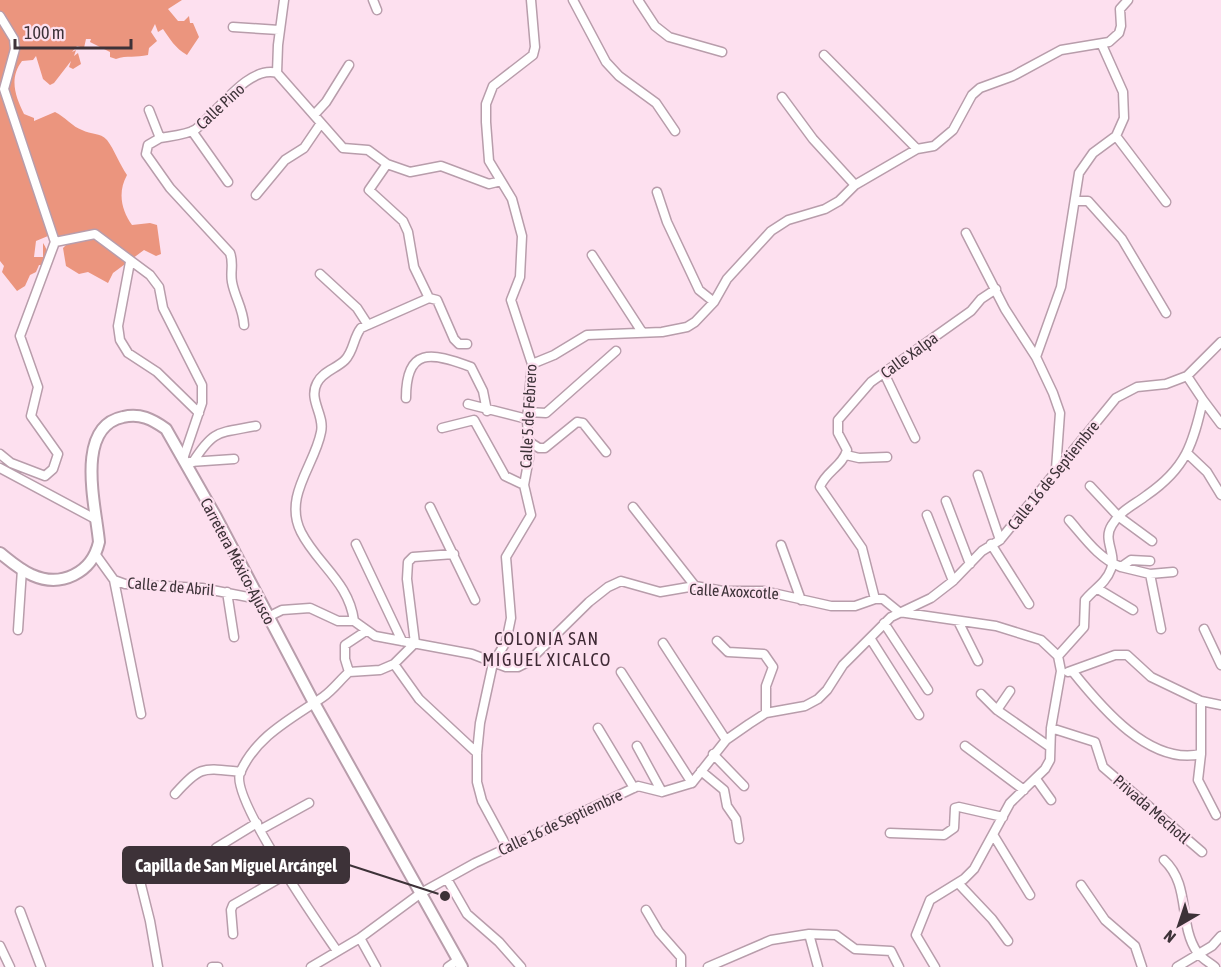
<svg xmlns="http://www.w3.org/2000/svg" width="1221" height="967" font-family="'Asap Condensed',sans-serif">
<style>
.forest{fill:#eb957e}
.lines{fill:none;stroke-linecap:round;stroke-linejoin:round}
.minor-casing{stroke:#b89dab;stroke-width:11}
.major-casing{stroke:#b89dab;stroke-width:14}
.minor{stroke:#fff;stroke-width:8}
.major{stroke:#fff;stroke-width:10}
.labels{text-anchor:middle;stroke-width:4.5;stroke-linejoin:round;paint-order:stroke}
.street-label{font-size:16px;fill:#3d3238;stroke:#fde0ef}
.neighbourhood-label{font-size:18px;letter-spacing:1.5px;fill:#3f2a35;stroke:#fde0ef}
.leader{fill:none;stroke:#3d3238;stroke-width:2}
.callout-dot{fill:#3d3238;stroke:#fde0ef;stroke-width:2}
.callout{fill:#3d3238;stroke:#3d3238;stroke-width:2}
.callout-label{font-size:18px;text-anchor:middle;font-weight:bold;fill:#fff}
</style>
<rect width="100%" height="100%" fill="#fde0ef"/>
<path class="forest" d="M0 0H182L168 9 178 21H184L189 16 190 23H193L199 37 187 55C175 48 170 39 163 29L158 32 155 24 151 32 157 41 149 48 148 55C136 58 127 55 116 59L110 57V52L90 42 91 39H86L84 48 77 46 72 52 76 50 74 56 78 53 81 64 73 69 69 67 71 61 54 83 50 85 43 79 36 56 33 60 22 61C9 78 15 96 24 114L34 118V121L55 112C65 117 73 127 82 130 91 135 100 132 107 140 114 149 120 165 127 175 117 193 122 211 132 225L150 223 157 225 161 254 156 256 144 250 113 273 108 283 88 272 79 274 66 266 63 248 66 245 55 236 53 239 48 236 36 241 34 257H43V243C48 250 49 257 46 265H39L36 272 30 275 25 286 17 291 2 272 4 266 0 261Z"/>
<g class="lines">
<g class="minor-casing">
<path id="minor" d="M284 0 278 45 277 73 343 148 368 150 387 164 410 172 441 166 489 184 501 181
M373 0 377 10
M573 0 606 62 619 76 656 103 675 131
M638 0 655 26 669 37 722 52
M0 16 14 39 15 49 4 89 55 242 20 336 38 387 31 416 58 454 53 469 45 476 11 463 0 454
M233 27 279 30
M824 55 917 149
M782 97 813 139 855 185
M149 110 160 138 148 145 146 154 170 188 230 253C234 263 230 272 232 282 235 298 243 308 244 325
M314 115 326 102 349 65
M192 131 228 182
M1116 136 1166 202
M160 138C171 136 187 135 196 129 218 112 248 65 277 73
M657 192 667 222 699 290 714 302
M256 195 285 160 304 148 321 123
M1076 201H1088L1122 239 1166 313
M966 233 1005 309 1036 357 1053 393 1060 413 1056 469
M55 242 95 234 150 275 159 287 163 308 202 385V403L183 459
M592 255 642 332
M130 262 118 326 120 340 128 353 157 372 199 413
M320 274 357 308 368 325
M429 298 437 300 454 339 459 344H467
M1036 357 1061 287 1079 173 1093 153 1116 136 1124 118 1123 92 1102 45
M532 364 554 355 587 335 662 332 687 327 695 322 714 302 727 279 771 231 788 220 825 209 839 201 855 185 917 149 934 146 953 130 972 95 980 88 1013 76 1061 50 1109 42 1119 33 1121 26 1120 9 1128 0
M884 373 915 438
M406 398C406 347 431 352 471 367L483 391 487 411
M1203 400 1221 424
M468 404 527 419
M528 412 546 413 616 351
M442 428 474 420 505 476 524 485
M528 441 539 448H545L577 422 583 423 606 452
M1188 454 1207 472 1221 495
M846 455 859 458 887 457
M190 462 234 459
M193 462C214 429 219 433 256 426
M0 468 97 520
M978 475 1000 540
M1090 486 1118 516 1152 541
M946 501 970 564
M430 507 475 600
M633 507 695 586
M927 515 953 581
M1069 520C1084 537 1099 559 1121 567L1131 560 1150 561
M356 544 402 641
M991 544 1029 604
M781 545 801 600
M96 555 114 580 125 584 202 588 258 599
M1121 567 1150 574
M114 580 141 714
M1098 589 1133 610
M227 592 234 637
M875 599 862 548 820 487C825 472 843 466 847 450L838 433V420L871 382 971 311 981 299 996 289
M268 617 282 610 310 608 338 621H354L375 636 472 654 506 667H518L528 662 589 602 608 587 621 581 660 592 695 586 723 591H764L831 606H855L875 599H883L899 612 996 626 1041 640 1058 656 1061 671 1051 728 1050 760 1045 769 1010 803 974 869 964 879 930 900 916 935 935 967
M354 621C349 582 317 564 301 532 283 496 315 465 321 432 325 415 308 400 317 383 323 371 336 369 345 360 354 351 353 338 361 328L429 298 414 267 408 232 403 221 369 190 387 164
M958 621 978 661
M884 623 928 690
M1161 629 1150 574 1173 572
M1204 629 1221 665
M18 630 22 569
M870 638 919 715
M717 641 728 652 764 654 773 667 766 686V713
M663 643 726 740
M1058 656 1084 627 1085 600C1094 589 1106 583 1111 569 1117 553 1102 540 1112 525 1121 510 1134 505 1147 495 1186 468 1193 444 1203 400L1187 376
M394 664 419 699 477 753
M349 672 380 670 394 664 415 643 407 579 408 562 413 557 454 554
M349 672 345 659V645L366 631
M621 672 692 783
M1068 672 1115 655H1127L1151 677 1201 701 1221 705
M1073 672C1101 707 1150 766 1201 754V701
M1010 691 997 710 1050 747
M981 694 997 710
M598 728 634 788
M1051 728 1095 742 1103 767 1202 852
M637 746 662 792
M965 746 1024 790
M713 754 744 786
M1201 754 1198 780 1216 815
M701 771 724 790 727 806 736 819 739 839
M1036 779 1051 800
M175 794C201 765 203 768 241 772
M260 830 309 803
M890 833 944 835 954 828 955 808 959 807 1003 817
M994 836 1030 895
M507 847 482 801 477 782V753L480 723 493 663 506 642 511 618 506 557 531 515 524 485 529 458 527 419 532 364 511 300 520 277 522 236 512 199 489 161 486 122V104L493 86 533 55 535 47 531 0
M216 848 257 823
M1164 860C1191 885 1178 924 1197 952 1201 958 1210 963 1215 967
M137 869 150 921 158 967
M447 879 467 914 499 942 521 967
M958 883 992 919 1008 941
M1081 885 1105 920 1135 946 1142 967
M646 910 659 932 681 957V967
M20 911 41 967
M233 934 231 910 233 905 285 875
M809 934 818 967
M360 938 376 967
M0 946 10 967
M337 951C320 926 230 797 240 773 256 736 291 719 323 697 333 690 340 680 349 672
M212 967H218
M311 967 360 938 421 893 475 863 638 786 662 792 692 783 726 740 749 724 766 713 805 706 818 699 827 690 843 665 891 617 931 598 953 581 982 551 1000 540 1116 398 1137 387 1166 384 1187 376 1221 342
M448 967 458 960
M708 967 771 940 809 934 836 935 855 949 891 951 899 967
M1177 967 1212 946 1221 936"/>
</g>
<g class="major-casing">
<path id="major" d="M0 553C10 561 20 570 32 575 61 588 92 573 99 542 96 507 74 427 123 417 140 413 152 419 166 429L216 517 313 701 462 967"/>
</g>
<use href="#minor" class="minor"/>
<use href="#major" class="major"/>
</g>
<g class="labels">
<g class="street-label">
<text transform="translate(220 106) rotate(-43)" y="6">Calle Pino</text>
<text transform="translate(909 355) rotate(-36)" y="6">Calle Xalpa</text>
<text transform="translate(528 416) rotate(-87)" y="6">Calle 5 de Febrero</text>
<text transform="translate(1053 475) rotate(-51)" y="6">Calle 16 de Septiembre</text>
<text transform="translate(238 561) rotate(62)" y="6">Carretera México-Ajusco</text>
<text transform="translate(171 586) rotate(5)" y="6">Calle 2 de Abril</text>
<text transform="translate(734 591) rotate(3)" y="6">Calle Axoxcotle</text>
<text transform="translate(1152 809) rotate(41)" y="6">Privada Mechotl</text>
<text transform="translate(560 822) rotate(-25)" y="6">Calle 16 de Septiembre</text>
</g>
<g class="neighbourhood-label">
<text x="547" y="645">COLONIA SAN<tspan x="547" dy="21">MIGUEL XICALCO</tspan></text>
</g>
</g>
<path class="leader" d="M445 896L349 865"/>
<circle class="callout-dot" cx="445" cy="896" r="6"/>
<rect class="callout" x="123" y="847" width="226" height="36" rx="6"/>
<g class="callout-label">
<text x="236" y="872">Capilla de San Miguel Arcángel</text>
</g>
<g transform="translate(1179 925) rotate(219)" stroke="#fde0ef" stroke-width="4.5" paint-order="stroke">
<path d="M0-4.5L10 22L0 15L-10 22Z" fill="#3d3238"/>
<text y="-9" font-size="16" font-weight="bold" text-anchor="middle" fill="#3d3238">N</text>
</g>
<path d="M15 39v9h116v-9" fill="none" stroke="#3d3238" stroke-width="3"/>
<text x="24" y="39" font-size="18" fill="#3d3238" stroke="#fde0ef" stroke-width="4.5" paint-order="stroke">100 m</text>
</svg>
